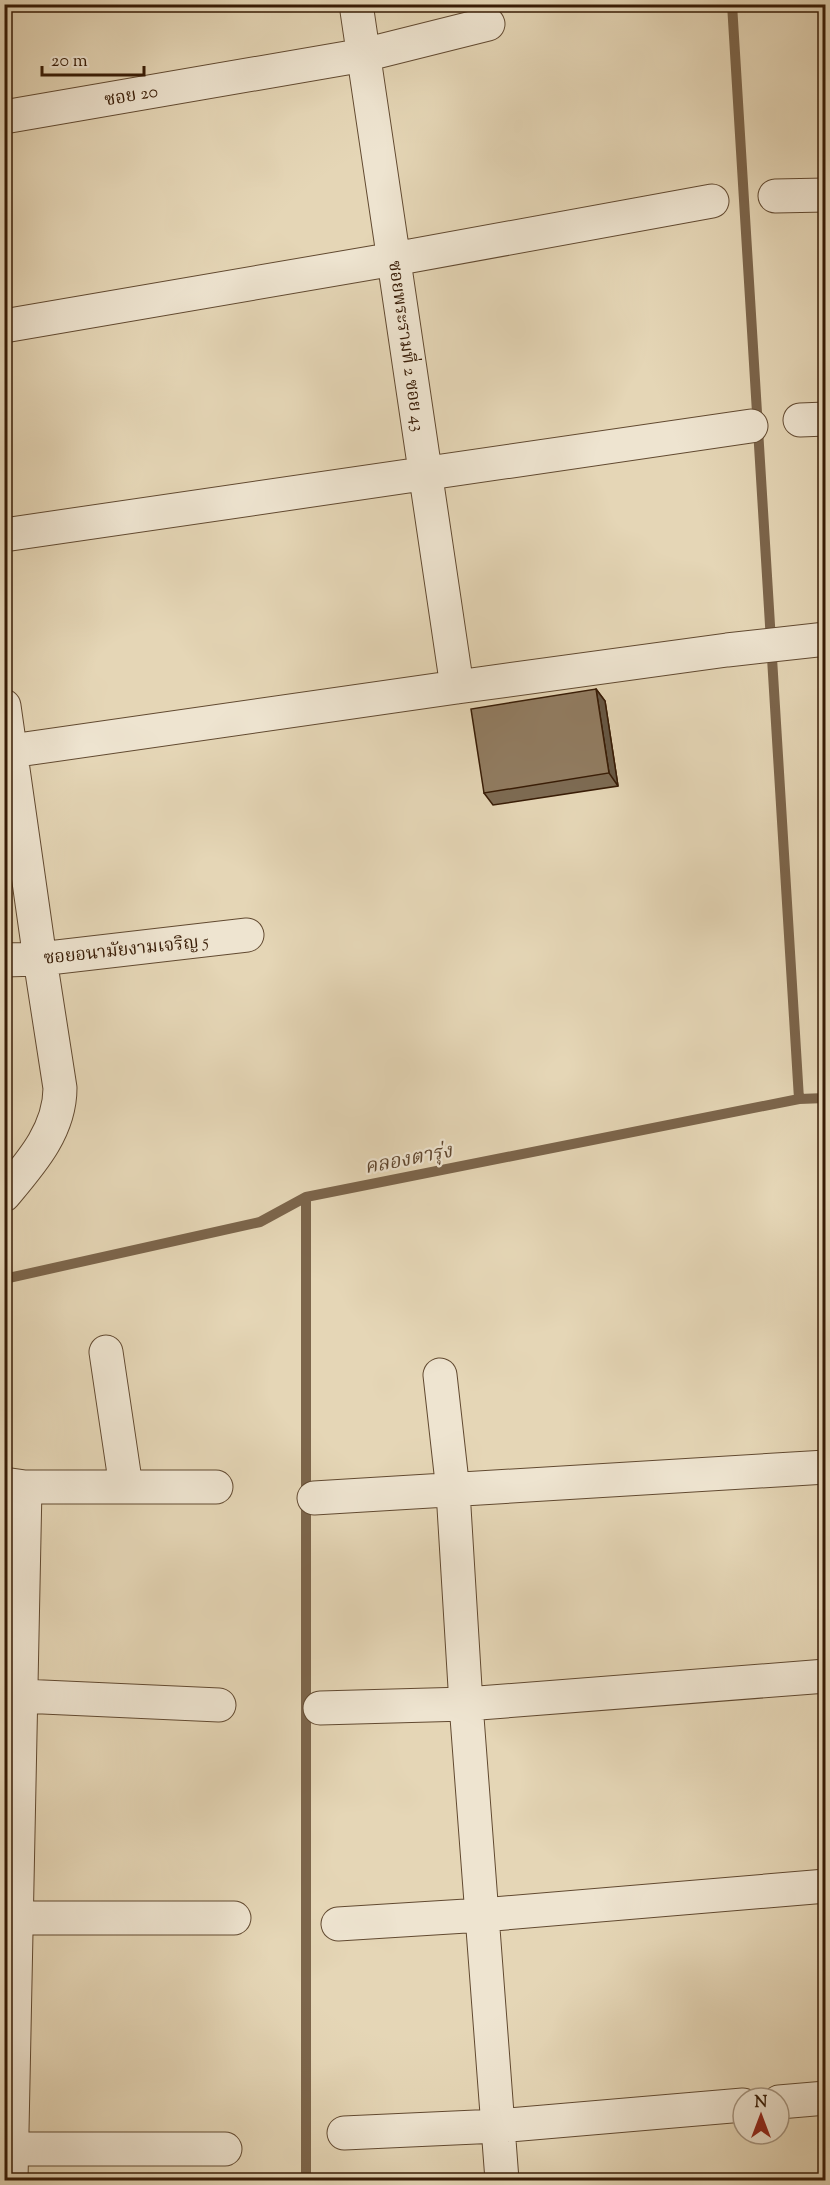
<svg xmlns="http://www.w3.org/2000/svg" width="830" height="2185" font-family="'Sorts Mill Goudy','Noto Serif Thai',serif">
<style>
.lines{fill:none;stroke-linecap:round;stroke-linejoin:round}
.stream{stroke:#7c654b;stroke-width:10}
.minor-casing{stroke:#624a31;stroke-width:35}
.minor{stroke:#eee4d0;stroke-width:33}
.wall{fill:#7d6b53;stroke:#371b05;stroke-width:1.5}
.shaded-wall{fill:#665744;stroke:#371b05;stroke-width:1.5}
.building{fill:#917c61;stroke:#371b05;stroke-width:1.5}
.labels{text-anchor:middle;stroke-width:4.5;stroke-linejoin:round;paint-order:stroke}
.street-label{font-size:18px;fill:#371b05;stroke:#eee4d0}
.water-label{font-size:20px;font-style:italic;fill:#5f462e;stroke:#eee4d0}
</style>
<rect width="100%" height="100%" fill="#e5d6b6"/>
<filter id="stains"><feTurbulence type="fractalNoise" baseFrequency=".00333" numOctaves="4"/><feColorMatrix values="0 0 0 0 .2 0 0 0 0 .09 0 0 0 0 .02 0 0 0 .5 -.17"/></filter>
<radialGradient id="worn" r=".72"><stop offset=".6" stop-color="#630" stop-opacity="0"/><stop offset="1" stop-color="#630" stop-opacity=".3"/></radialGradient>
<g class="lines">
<path class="stream" d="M732 4 799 1099
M306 1197V2180
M4 1279 260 1222 306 1197 799 1099 826 1098"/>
<g class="minor-casing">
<path id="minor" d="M356 4 457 687
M4 117 364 55 488 24
M775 196 826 195
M4 326 394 259 712 201
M800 420 826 419
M4 535 751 426
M4 706 40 959 60 1088C60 1131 30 1164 4 1195
M11 751 457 687 727 650 826 639
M4 960 40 959 247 935
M106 1352 126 1487
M440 1375 453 1491 466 1704 502 2180
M4 1484 25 1487H216
M314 1498 826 1467
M21 1696 219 1705
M320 1708 466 1704 826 1676
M17 1918H234
M338 1924 482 1915 826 1886
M779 2102 826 2098
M344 2133 498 2126 743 2105
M12 2149H225
M11 2180 25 1487"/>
</g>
<use href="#minor" class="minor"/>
</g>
<path class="wall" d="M596 689 605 701 618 786 493 805 484 793Z"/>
<path class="shaded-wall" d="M596 689 605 701 618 786 609 773Z"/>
<path class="building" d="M596 689 609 773 484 793 471 709Z"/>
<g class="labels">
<g class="street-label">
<text transform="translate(131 95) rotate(-10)" y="6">ซอย 20</text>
<text transform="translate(407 346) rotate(82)" y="6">ซอยพระรามที่ 2 ซอย 43</text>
<text transform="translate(126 949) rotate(-6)" y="6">ซอยอนามัยงามเจริญ 5</text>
</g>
<g class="water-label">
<text transform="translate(408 1158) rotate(-11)" y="7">คลองตารุ่ง</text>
</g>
</g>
<rect width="830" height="2185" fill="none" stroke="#e5d6b6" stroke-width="24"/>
<rect x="6" y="6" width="818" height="2173" fill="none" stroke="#371b05" stroke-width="3"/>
<rect x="12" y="12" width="806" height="2161" fill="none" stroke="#371b05" stroke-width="1.5"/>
<g transform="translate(761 2116)"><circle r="28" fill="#eee4d0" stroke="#a5947f" stroke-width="1.5"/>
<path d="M0-4.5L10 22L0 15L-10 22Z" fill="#8f2418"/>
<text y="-9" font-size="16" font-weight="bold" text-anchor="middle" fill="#371b05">N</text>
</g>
<path d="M42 66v9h102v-9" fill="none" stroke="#371b05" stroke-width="3"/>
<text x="51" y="66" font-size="18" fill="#371b05" stroke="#eee4d0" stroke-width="4.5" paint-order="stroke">20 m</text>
<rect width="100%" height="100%" filter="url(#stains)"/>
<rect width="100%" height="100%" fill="url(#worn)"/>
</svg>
